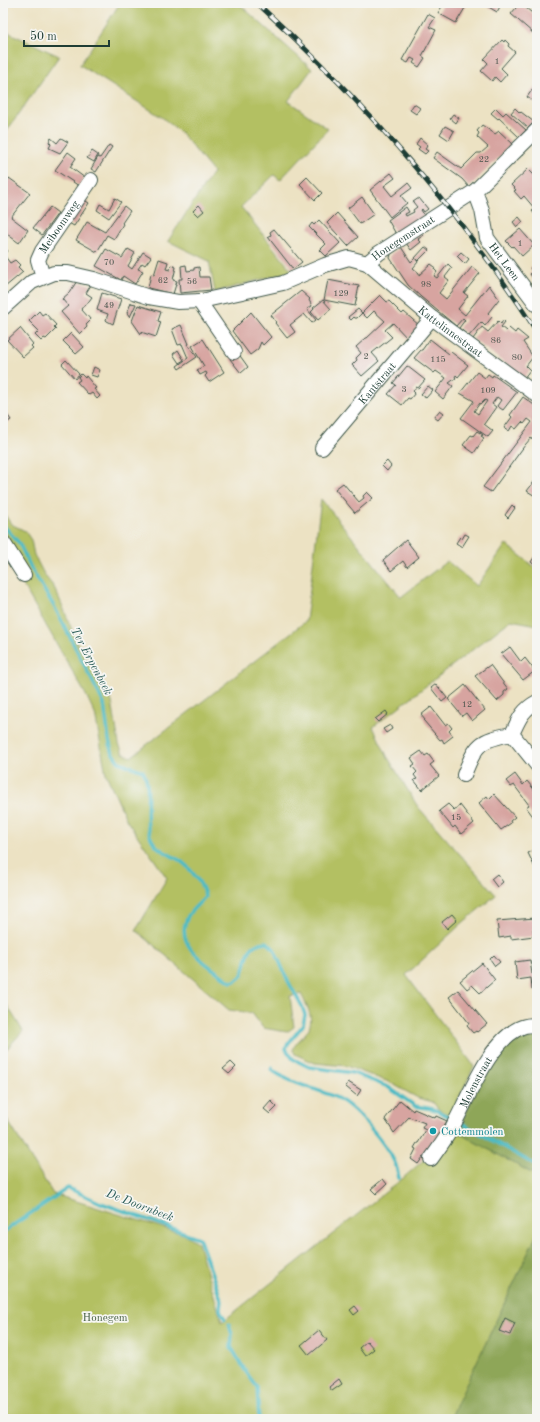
<svg xmlns="http://www.w3.org/2000/svg" width="540" height="1422" font-family="'Old Standard TT',serif">
<style>
.green{fill:#b3c062;stroke:#697e4b}
.forest{fill:#8ea658;stroke:#567246}
.lines{fill:none;stroke-linecap:round;stroke-linejoin:round}
.stream{stroke:#4dbbc5;stroke-width:3.5}
.building{fill:#d7a4a0;fill-rule:evenodd}
.minor-casing{stroke:#3e5649;stroke-width:16}
.minor{stroke:#fff;stroke-width:14}
.rail-casing{stroke:#1f3d34;stroke-width:4.5}
.rail{stroke:#f6f6f2;stroke-width:3;stroke-dasharray:9;stroke-linecap:butt}
.culture-dot{fill:#0f9aa8;stroke:#f6f6f2;stroke-width:1.5}
.labels{text-anchor:middle;stroke-width:3.5;stroke-linejoin:round;paint-order:stroke}
.number-label{font-size:9px;fill:#4d574f}
.street-label{font-size:11px;fill:#1f3d34;stroke:#f6f6f2}
.culture-label{font-size:11px;fill:#0d838f;stroke:#f6f6f2;text-anchor:start}
.park-label{font-size:11px;fill:#445e40;stroke:#f6f6f2}
.water-label{font-size:12px;font-style:italic;fill:#2a5c58;stroke:#f6f6f2}
</style>
<rect width="100%" height="100%" fill="#f6f6f2"/>
<filter id="ink" filterUnits="userSpaceOnUse"><feTurbulence type="fractalNoise" baseFrequency=".025" numOctaves="2"/><feDisplacementMap in="SourceGraphic" scale="8" xChannelSelector="R" yChannelSelector="G"/><feConvolveMatrix kernelMatrix="1 2 1 2 8 2 1 2 1" color-interpolation-filters="sRGB"/></filter>
<filter id="wash" filterUnits="userSpaceOnUse"><feTurbulence type="fractalNoise" baseFrequency=".012" numOctaves="4" result="noise"/><feDisplacementMap in="SourceGraphic" scale="16" xChannelSelector="R" yChannelSelector="G"/><feGaussianBlur stdDeviation="0.9" result="paint"/><feColorMatrix in="noise" values="0 0 0 0 0 0 0 0 0 0 0 0 0 0 0 0 0 1.4 0 .05"/><feComposite in="paint" operator="in"/></filter>
<g filter="url(#wash)">
<rect width="100%" height="100%" fill="#ece2c3"/>
<path class="green" d="M120 3H238L312 69 288 101 328 129 280 180 274 175 241 207 292 271 215 292 209 261 168 241 213 172 183 135 163 118 80 65Z
M3 30 59 56 4 135H3Z
M321 499 401 597 447 561 477 586 506 544 537 569V625L511 620 373 727 387 756 418 807 496 895 460 925 406 975 474 1066 451 1116 439 1110 433 1102 418 1098 389 1082 346 1066 315 1063 295 1054 293 1050C295 1043 300 1040 304 1035 317 1022 308 1008 301 994L290 996 294 1027 287 1032 263 1028 252 1013 229 1010 136 930 167 878 127 821 106 774 95 714 86 695 8 559 3 562V512L11 524 25 531 31 540 34 555 45 576 54 587 63 607 75 638 87 660 101 679 112 702 119 744 123 753 131 757 306 621Z
M3 999 23 1031 3 1053Z
M3 1113 53 1194 186 1235 198 1243 222 1322 402 1179 426 1158 447 1121 457 1132 537 1176V1234L450 1419H3Z"/>
<path class="forest" d="M529 1031 537 1040V1176L457 1132 482 1077 499 1053 517 1035Z
M537 1234V1416L536 1419H450Z"/>
<g class="lines">
<path class="stream" d="M3 525 19 543 32 570 55 608 104 704 109 740 113 754 119 762 143 771C154 792 140 824 154 843 160 852 173 855 182 862 191 869 204 886 205 897 200 903 192 909 188 916 172 947 210 966 231 982 255 978 235 944 267 942L274 949 288 981 302 1006 305 1015 303 1025 287 1045 286 1049 293 1059 309 1067 353 1073 388 1087 415 1106 433 1109 452 1118
M272 1068V1070C291 1084 315 1088 337 1098 356 1107 386 1144 395 1163 397 1168 398 1174 399 1178
M458 1121 537 1166
M3 1232 68 1188 101 1203 199 1238 221 1299 220 1310 225 1319
M229 1324 232 1335 231 1347 246 1372 257 1387 259 1419"/>
</g>
<g id="blocks">
<path class="building" d="M444 3H468L456 23 438 13Z
M482 3H502L497 12Z
M520 3 537 17V28L533 33 511 14Z
M428 14 435 18 429 27 436 30 422 56 425 58 419 67 413 63 415 60 411 58 408 63 402 60Z
M502 40 504 42 505 40 509 44 508 46 515 52 501 68 507 74 500 82 495 77 492 81 481 71 488 63 484 59Z
M535 86 537 88V104L527 97Z
M414 104 420 108 416 114 410 110Z
M496 108 503 115 506 112 526 130 519 137 499 118 498 119 491 113Z
M515 108 520 113 521 112 534 122 528 128 511 113Z
M453 114 459 118 456 123 450 118Z
M482 125 495 134 499 131 513 144 469 187 462 179 433 158 437 152 461 169 477 153H481L488 147 477 137 479 133 477 131Z
M445 126 454 131 449 140 440 134Z
M51 138 57 143 61 138 68 142 60 153 49 148 51 144 49 142Z
M420 138 428 145 425 149 428 151 425 154 418 149 420 147 416 144Z
M109 145 112 147 96 172 91 169 98 157 100 158Z
M92 151 98 155 94 162 87 158Z
M68 152 76 158 70 167 85 178 79 186 55 170Z
M528 169 537 178V182L535 184 537 185V217L532 211 535 209 524 196 521 199 514 191 516 190 511 185Z
M391 173 395 178 384 186 392 196 408 183 412 188 401 196 407 203 390 217 370 190Z
M307 177 322 193 315 200 300 184Z
M9 178 30 193 11 217 28 230 19 243 3 231V187Z
M362 197 374 214 360 224 348 208Z
M81 198 89 203 74 226 65 221Z
M115 198 121 202 109 218 97 210 100 204 109 209Z
M419 198 428 209 424 212 422 209 421 210 425 216 396 234 388 220 406 207 409 212 405 214 406 216 414 212 413 210 417 207 413 202Z
M199 205 204 211 198 216 193 211Z
M124 206 130 211 122 223 123 224 114 239 107 235 97 252 76 240 87 222 105 232Z
M50 207 58 213 42 235 33 228Z
M337 213 358 237 348 246 327 223Z
M519 217 523 222 517 227 513 222Z
M319 220 340 243 326 256 320 250 326 244 309 227 312 223 314 225Z
M274 229 302 262 293 269 268 237 271 235 270 232Z
M520 229 534 245 522 256 513 246 512 247 506 241Z
M422 233 424 235 418 239 421 242 411 250 406 243Z
M3 246 8 251 4 255 10 263 15 260 20 265 18 267 23 272 5 287 3 284Z
M401 247 411 262 415 258 425 247 429 250 418 261 415 258 418 262 413 268 419 273V275L431 264 435 267 434 269 437 272 434 276 437 278 448 264 452 268 445 277 449 280 439 293 446 299 472 267 480 273 464 293 468 296 458 309 465 315 489 285 499 299 488 313 492 317 485 326 481 322 469 336 459 328 465 320 463 318 456 326 421 297 408 285 390 258 391 254Z
M106 249 122 258 128 249 135 253 128 266 132 269 143 252 151 257 145 265 142 263 138 269 143 271 135 284 123 276 121 280 96 266Z
M461 252 469 259 465 264 457 256Z
M159 259 168 262 166 269 170 270 171 265 176 267 173 280 177 281 173 294 148 288 151 274 154 275Z
M537 263V284L530 274 533 272 530 268Z
M186 265 187 271 194 270V268L199 267 200 277H209L211 290 180 293 179 279H182L181 266Z
M328 280 359 286 355 306 324 300Z
M77 281 81 284V282L91 285 86 293 92 297 86 305 85 304 81 309 91 320 86 325 87 327 80 334 61 312 68 306 62 299 69 293Z
M301 291 310 299 309 300 312 306 307 309 316 320 312 323 304 314 290 325 295 332 287 338 275 323 276 322 271 315Z
M102 293 121 299 113 324 107 321 106 320 108 314 97 310Z
M380 295 387 302 389 301 402 314 404 312 420 326 408 339 393 323 385 330 392 337 372 353 379 361 362 376 352 365 357 360 356 358 361 353 356 347 366 338H367L385 321 374 311 367 318 362 313 357 318H355L354 317 351 320 348 317 358 309 362 313Z
M323 300 331 309 318 320 311 312 314 309 313 308Z
M131 303 136 304 130 317 127 313Z
M138 305 161 312 158 321 161 322 156 337 141 332V334L132 321Z
M39 311 42 315 45 313 56 325 54 327 56 329 46 339 44 338 41 341 35 335 39 331 29 321Z
M251 312 271 337 263 345 261 342 258 349 250 355 232 331Z
M503 320 505 322 501 327 506 331 509 328 515 333 517 330 528 339 523 342 533 357 526 366 530 370 524 378 473 339 482 327 488 332 498 321 501 324Z
M181 325 189 344H187L197 357 179 369 177 366 188 358 182 344 178 345 172 329Z
M20 328 33 344 31 346 33 348 23 357 7 340Z
M71 333 84 347 76 354 63 341Z
M203 339 224 372 209 382 205 376 207 374 206 372 200 375 197 370 204 366 192 346Z
M430 339 449 354 451 352 468 365 458 377 456 375 455 377 456 378 449 383 453 386 443 399 435 392 446 378 436 371 434 373 414 358 421 350H422Z
M178 350 184 360 179 363 173 354Z
M238 353 248 367 241 373 230 359Z
M66 360 79 374 75 379 62 364Z
M407 366 425 380 418 388 416 387 413 391 415 393 410 399 408 398 402 405 388 394 396 385 393 383Z
M94 367 100 370 97 377 91 375Z
M477 372 485 378 488 374 492 377 493 375 517 392 503 410 497 406 501 400 497 397 492 404 496 407 484 424 493 431 488 437 461 418 474 401 460 393ZM485 400 487 401 478 414 474 411 480 403 481 404Z
M81 374 85 378 86 376 96 388 94 389 100 396 97 399 92 393 89 395 88 394 77 382 80 380 78 377Z
M428 386 433 390 426 398 421 394Z
M523 397 537 407V433L532 440 531 438 525 445 491 492 483 487 532 422 528 419 524 424 522 422 516 429 512 426 509 431 504 428 512 417 510 415Z
M440 410 444 413 438 420 434 417Z
M6 413 11 420 3 425V415Z
M477 431 483 435 481 436 484 438 474 453 463 445 471 435 473 436Z
M387 461 391 466 387 471 382 466Z
M537 478V497L527 491Z
M343 483 359 502 364 498 363 496 367 492 373 498 355 513 335 489Z
M512 505 515 508 508 518 505 515Z
M465 534 469 536 462 547 456 543 460 537 462 539Z
M406 540 419 557 407 567 403 561 391 571 383 560Z
M537 553V565L536 566 531 562Z
M510 647 521 662 525 658 535 671 523 680 501 654Z
M490 665 508 689 504 692V695L497 701 475 676Z
M436 684 447 698 442 702 431 688Z
M465 685 485 710 472 721 466 713 462 716 448 699Z
M431 707 445 725 448 723 452 728 449 731 453 736 444 743 442 739 440 740 424 721 425 720 421 715Z
M386 711 388 714 378 722 375 719Z
M390 725 392 729 386 733 383 729Z
M421 751 425 756 428 754 434 762 430 765 439 776 422 790 414 780 417 779 414 775 417 772 412 766 415 764 411 758Z
M515 774 523 785 527 781 537 793V817L535 819 526 807 529 805 514 785 511 787 506 781Z
M494 794 515 817 510 821 511 823 501 830 479 803 487 796 489 799Z
M448 804 454 810 460 805 474 823 461 834 455 826 453 828 439 811Z
M537 849V872L528 853Z
M497 874 503 882 497 887 491 879Z
M452 914 457 920 447 929 442 922Z
M535 918 536 929H533L534 936 511 939V936L499 938 497 921Z
M494 955 500 962 495 966 490 959Z
M530 960 532 974 537 973V989L532 990 531 978 517 980 515 962Z
M482 963 495 980 480 993 472 985 467 989 460 981Z
M458 990 487 1024 477 1032 476 1031 473 1033 467 1026 469 1023 449 997Z
M231 1062 236 1067 229 1074 223 1069Z
M348 1082 361 1090 357 1096 346 1087Z
M400 1100 413 1111 414 1109 435 1118 436 1116 447 1121 426 1158 423 1157 418 1164 411 1159 416 1149 414 1148 417 1143H418L426 1130 422 1128 425 1123 409 1117 394 1133 385 1119Z
M271 1101 277 1107 270 1114 264 1109Z
M383 1179 387 1184 376 1194 371 1189Z
M355 1306 359 1311 354 1315 350 1310Z
M505 1318 515 1323 510 1335 499 1331Z
M319 1330 327 1340 309 1355 301 1345Z
M367 1341 374 1349 365 1356 359 1348Z
M339 1379 342 1384 332 1391 329 1387Z"/>
</g>
</g>
<g filter="url(#ink)">
<use href="#blocks" fill-opacity="0" stroke="#3e5649" stroke-width="1"/>
<g class="lines">
<g class="minor-casing">
<g id="minor">
<path id="s1" d="M475 191 482 210 487 238 537 305"/>
<path id="s2" d="M367 263 432 318 537 395"/>
<path id="s3" d="M43 277 38 260 42 251 91 180"/>
<path d="M199 301 234 352"/>
<path id="s4" d="M3 308 32 282 54 273H68L94 279 149 297 178 302 201 301 283 283 325 265 349 258 367 263 379 253 475 191 537 130"/>
<path id="s5" d="M322 448 432 318"/>
<path d="M3 542 24 575"/>
<path d="M512 734C519 719 522 710 537 702"/>
<path d="M464 775C476 744 479 740 512 734L537 765"/>
<path id="s6" d="M431 1159C439 1148 447 1137 453 1126 469 1097 490 1039 522 1027 527 1025 532 1025 537 1025"/>
</g>
</g>
<use href="#minor" class="minor"/>
<g class="rail-casing">
<path id="rail" d="M257 3C363 100 459 211 537 332"/>
</g>
<use href="#rail" class="rail"/>
</g>
</g>
<circle class="culture-dot" cx="433" cy="1131" r="4"/>
<g class="labels">
<g class="number-label">
<text x="497" y="64">1</text>
<text x="484" y="162">22</text>
<text x="520" y="246">1</text>
<text x="109" y="265">70</text>
<text x="163" y="283">62</text>
<text x="192" y="284">56</text>
<text x="426" y="287">98</text>
<text x="341" y="296">129</text>
<text x="109" y="308">49</text>
<text x="496" y="343">86</text>
<text x="366" y="359">2</text>
<text x="517" y="360">80</text>
<text x="438" y="362">115</text>
<text x="404" y="392">3</text>
<text x="488" y="393">109</text>
<text x="467" y="707">12</text>
<text x="456" y="820">15</text>
</g>
<g class="street-label">
<text dy="4" stroke="none"><textPath href="#s3" startOffset="57">Meiboomweg</textPath></text>
<text dy="4" stroke="none"><textPath href="#s4" startOffset="431">Honegemstraat</textPath></text>
<text dy="4" stroke="none"><textPath href="#s1" startOffset="78">Het Leen</textPath></text>
<text dy="4" stroke="none"><textPath href="#s2" startOffset="108">Kattelinnestraat</textPath></text>
<text dy="4" stroke="none"><textPath href="#s5" startOffset="85">Kantstraat</textPath></text>
<text dy="4" stroke="none"><textPath href="#s6" startOffset="89">Molenstraat</textPath></text>
</g>
<g class="culture-label">
<text x="441" y="1135">Cottemmolen</text>
</g>
<g class="park-label">
<text x="105" y="1321">Honegem</text>
</g>
<g class="water-label">
<text transform="translate(92 661) rotate(62)" y="4">Ter Erpenbeek</text>
<text transform="translate(140 1205) rotate(21)" y="4">De Doornbeek</text>
</g>
</g>
<rect width="540" height="1422" fill="none" stroke="#f6f6f2" stroke-width="16"/>
<path d="M24 40v6h85v-6" fill="none" stroke="#1f3d34" stroke-width="2"/>
<text x="30" y="40" font-size="12" fill="#1f3d34" stroke="#f6f6f2" stroke-width="3" paint-order="stroke">50 m</text>
</svg>
